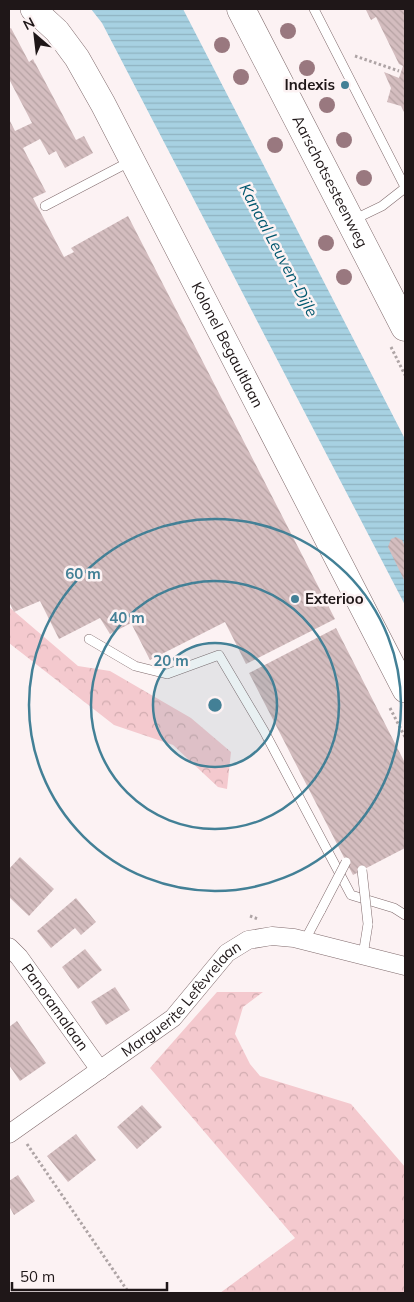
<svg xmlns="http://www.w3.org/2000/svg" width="414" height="1302" font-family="Mulish,sans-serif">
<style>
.forest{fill:url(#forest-crowns)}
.water{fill:url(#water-rules)}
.building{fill:url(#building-back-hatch)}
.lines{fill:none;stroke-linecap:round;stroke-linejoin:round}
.lane-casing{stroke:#806b6d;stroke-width:10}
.street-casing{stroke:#806b6d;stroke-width:19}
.secondary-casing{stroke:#806b6d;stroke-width:26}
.primary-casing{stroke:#806b6d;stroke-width:29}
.path{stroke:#aea4a5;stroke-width:3;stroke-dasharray:2.5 2.5;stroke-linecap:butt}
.lane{stroke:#fff;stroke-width:9}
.street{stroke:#fff;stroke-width:18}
.secondary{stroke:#fff;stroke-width:25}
.primary{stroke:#fff;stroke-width:28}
.lane-bridge-casing{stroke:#806b6d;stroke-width:10;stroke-linecap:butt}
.lane-bridge{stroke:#fff;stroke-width:9}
.tree{fill:#99787f}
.ring{fill:none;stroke:#438096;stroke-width:2.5}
.poi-dot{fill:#438096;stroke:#fcf2f3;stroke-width:2}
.labels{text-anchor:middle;stroke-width:5;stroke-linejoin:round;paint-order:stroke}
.poi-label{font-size:15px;font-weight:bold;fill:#1f1718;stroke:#fcf2f3;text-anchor:end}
.street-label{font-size:15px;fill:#1f1718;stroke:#fcf2f3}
.water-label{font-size:16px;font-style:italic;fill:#00576e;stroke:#fcf2f3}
.centre{fill:#438096;stroke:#fcf2f3;stroke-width:2.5}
.ring-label{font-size:15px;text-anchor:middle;font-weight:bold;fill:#438096;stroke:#fcf2f3;stroke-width:5;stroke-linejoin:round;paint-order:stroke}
</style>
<defs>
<pattern id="forest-crowns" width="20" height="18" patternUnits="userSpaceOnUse" patternTransform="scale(1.25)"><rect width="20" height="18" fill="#f4c9ce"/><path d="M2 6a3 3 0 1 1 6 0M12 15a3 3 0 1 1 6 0" fill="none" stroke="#d1acb0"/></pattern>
<pattern id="water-rules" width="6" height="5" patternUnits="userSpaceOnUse" patternTransform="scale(1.25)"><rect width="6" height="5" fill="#a7d1e2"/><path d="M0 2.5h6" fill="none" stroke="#8fb3c1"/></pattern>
<pattern id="building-back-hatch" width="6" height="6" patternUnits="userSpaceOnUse" patternTransform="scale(1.25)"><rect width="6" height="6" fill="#d4bdbf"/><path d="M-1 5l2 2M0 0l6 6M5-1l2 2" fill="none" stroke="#b6a2a3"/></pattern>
</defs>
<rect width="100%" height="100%" fill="#fcf2f3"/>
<path class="forest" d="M9 607 78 666 110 671 191 718 231 752 227 789 218 787 173 745 114 725 9 643Z
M217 992H263L243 1007 235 1034 250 1064 260 1076 351 1104 405 1167V1293H220L295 1238 150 1068Z"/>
<path class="water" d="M91 9H183L405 439V605L102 23Z"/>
<path class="building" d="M368 9H405V114L401 106 387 102 391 88 384 72 399 78 403 66 399 64 376 17 371 20 366 10Z
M11 28 29 62 33 59 76 140 84 136 93 153 65 168 56 151 49 155 40 139 23 148 46 192 33 198 64 257 74 252 71 248 128 216 335 619 246 664 225 622 150 660 131 623 110 634 100 618 59 639 40 601 14 612 9 602V119L15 131 32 123 9 79V29Z
M396 537 402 540 405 546V582L388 547 391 539Z
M336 628 405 763V848L353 875 249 673Z
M20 857 54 889 29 916 9 897V869Z
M76 898 96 922 81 935 75 928 51 948 37 931Z
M85 949 102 970 78 989 62 967Z
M115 987 130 1010 106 1025 91 1002Z
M17 1021 46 1063 20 1081 9 1065V1027Z
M142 1105 162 1127 137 1149 117 1127Z
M76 1134 96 1160 68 1182 47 1156Z
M18 1175 35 1201 14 1215 9 1206V1181Z"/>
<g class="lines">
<g class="lane-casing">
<path id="lane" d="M314 9 405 187
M45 206 131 161
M353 220 382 206 405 188
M89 639 135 666 167 674 219 655 264 731 351 895 394 908 405 915
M305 940 321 910
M363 955 368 924"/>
</g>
<g class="street-casing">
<g id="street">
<path id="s1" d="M9 947 19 957 100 1070"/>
<path id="s2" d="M9 1134 173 1018 227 953 248 940 272 936 294 938 405 966"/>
</g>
</g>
<g class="secondary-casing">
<g id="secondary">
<path id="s3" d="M33 9 57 31 77 58 103 104 405 690"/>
</g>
</g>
<g class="primary-casing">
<g id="primary">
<path id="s4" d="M241 9 405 327"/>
</g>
</g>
<path class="path" d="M355 56 399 71
M391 347 405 375
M390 708 405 737
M250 916 258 919
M27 1144 129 1293"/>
<use href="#lane" class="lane"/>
<use href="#street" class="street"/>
<use href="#secondary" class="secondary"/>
<use href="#primary" class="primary"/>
<g class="lane-bridge-casing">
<path id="lane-bridge" d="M362 870 368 924
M321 910 346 862"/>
</g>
<use href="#lane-bridge" class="lane-bridge"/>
</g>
<g class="tree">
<circle cx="288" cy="31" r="8"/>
<circle cx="222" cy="45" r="8"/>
<circle cx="307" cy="68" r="8"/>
<circle cx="241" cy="77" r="8"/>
<circle cx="327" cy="105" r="8"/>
<circle cx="344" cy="140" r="8"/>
<circle cx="275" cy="145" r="8"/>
<circle cx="364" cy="178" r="8"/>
<circle cx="326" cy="243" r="8"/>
<circle cx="344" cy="277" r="8"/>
</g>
<circle cx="215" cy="705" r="62" fill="#438096" fill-opacity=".12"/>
<g class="ring">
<circle cx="215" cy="705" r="62"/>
<circle cx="215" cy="705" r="124"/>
<circle cx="215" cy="705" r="186"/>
</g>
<g class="poi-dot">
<circle cx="345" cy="85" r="5"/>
<circle cx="295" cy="599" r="5"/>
</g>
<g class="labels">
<g class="poi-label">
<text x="335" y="90">Indexis</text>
<text x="305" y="604" text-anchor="start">Exterioo</text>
</g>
<g class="street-label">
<text dy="5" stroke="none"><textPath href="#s4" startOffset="194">Aarschotsesteenweg</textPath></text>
<text dy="5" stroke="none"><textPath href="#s3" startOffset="390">Kolonel Begaultlaan</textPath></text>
<text dy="5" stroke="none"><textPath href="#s2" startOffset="220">Marguerite Lefèvrelaan</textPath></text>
<text dy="5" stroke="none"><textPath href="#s1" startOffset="76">Panoramalaan</textPath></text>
</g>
<g class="water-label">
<text transform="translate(279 250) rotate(62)" y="6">Kanaal Leuven-Dijle</text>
</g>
</g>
<circle cx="215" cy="705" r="8" class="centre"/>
<g class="ring-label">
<text x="83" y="579">60 m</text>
<text x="127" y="623">40 m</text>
<text x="171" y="666">20 m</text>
</g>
<rect width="414" height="1302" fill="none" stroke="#1f1718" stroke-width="20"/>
<g transform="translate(35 35) rotate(332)" stroke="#fcf2f3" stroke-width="4" paint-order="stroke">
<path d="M0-4L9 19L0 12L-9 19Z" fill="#1f1718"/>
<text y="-8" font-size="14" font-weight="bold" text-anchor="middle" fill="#1f1718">N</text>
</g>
<path d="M12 1282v8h155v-8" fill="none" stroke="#1f1718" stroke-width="2.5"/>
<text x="20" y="1282" font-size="15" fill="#1f1718" stroke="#fcf2f3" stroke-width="4" paint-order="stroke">50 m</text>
</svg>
